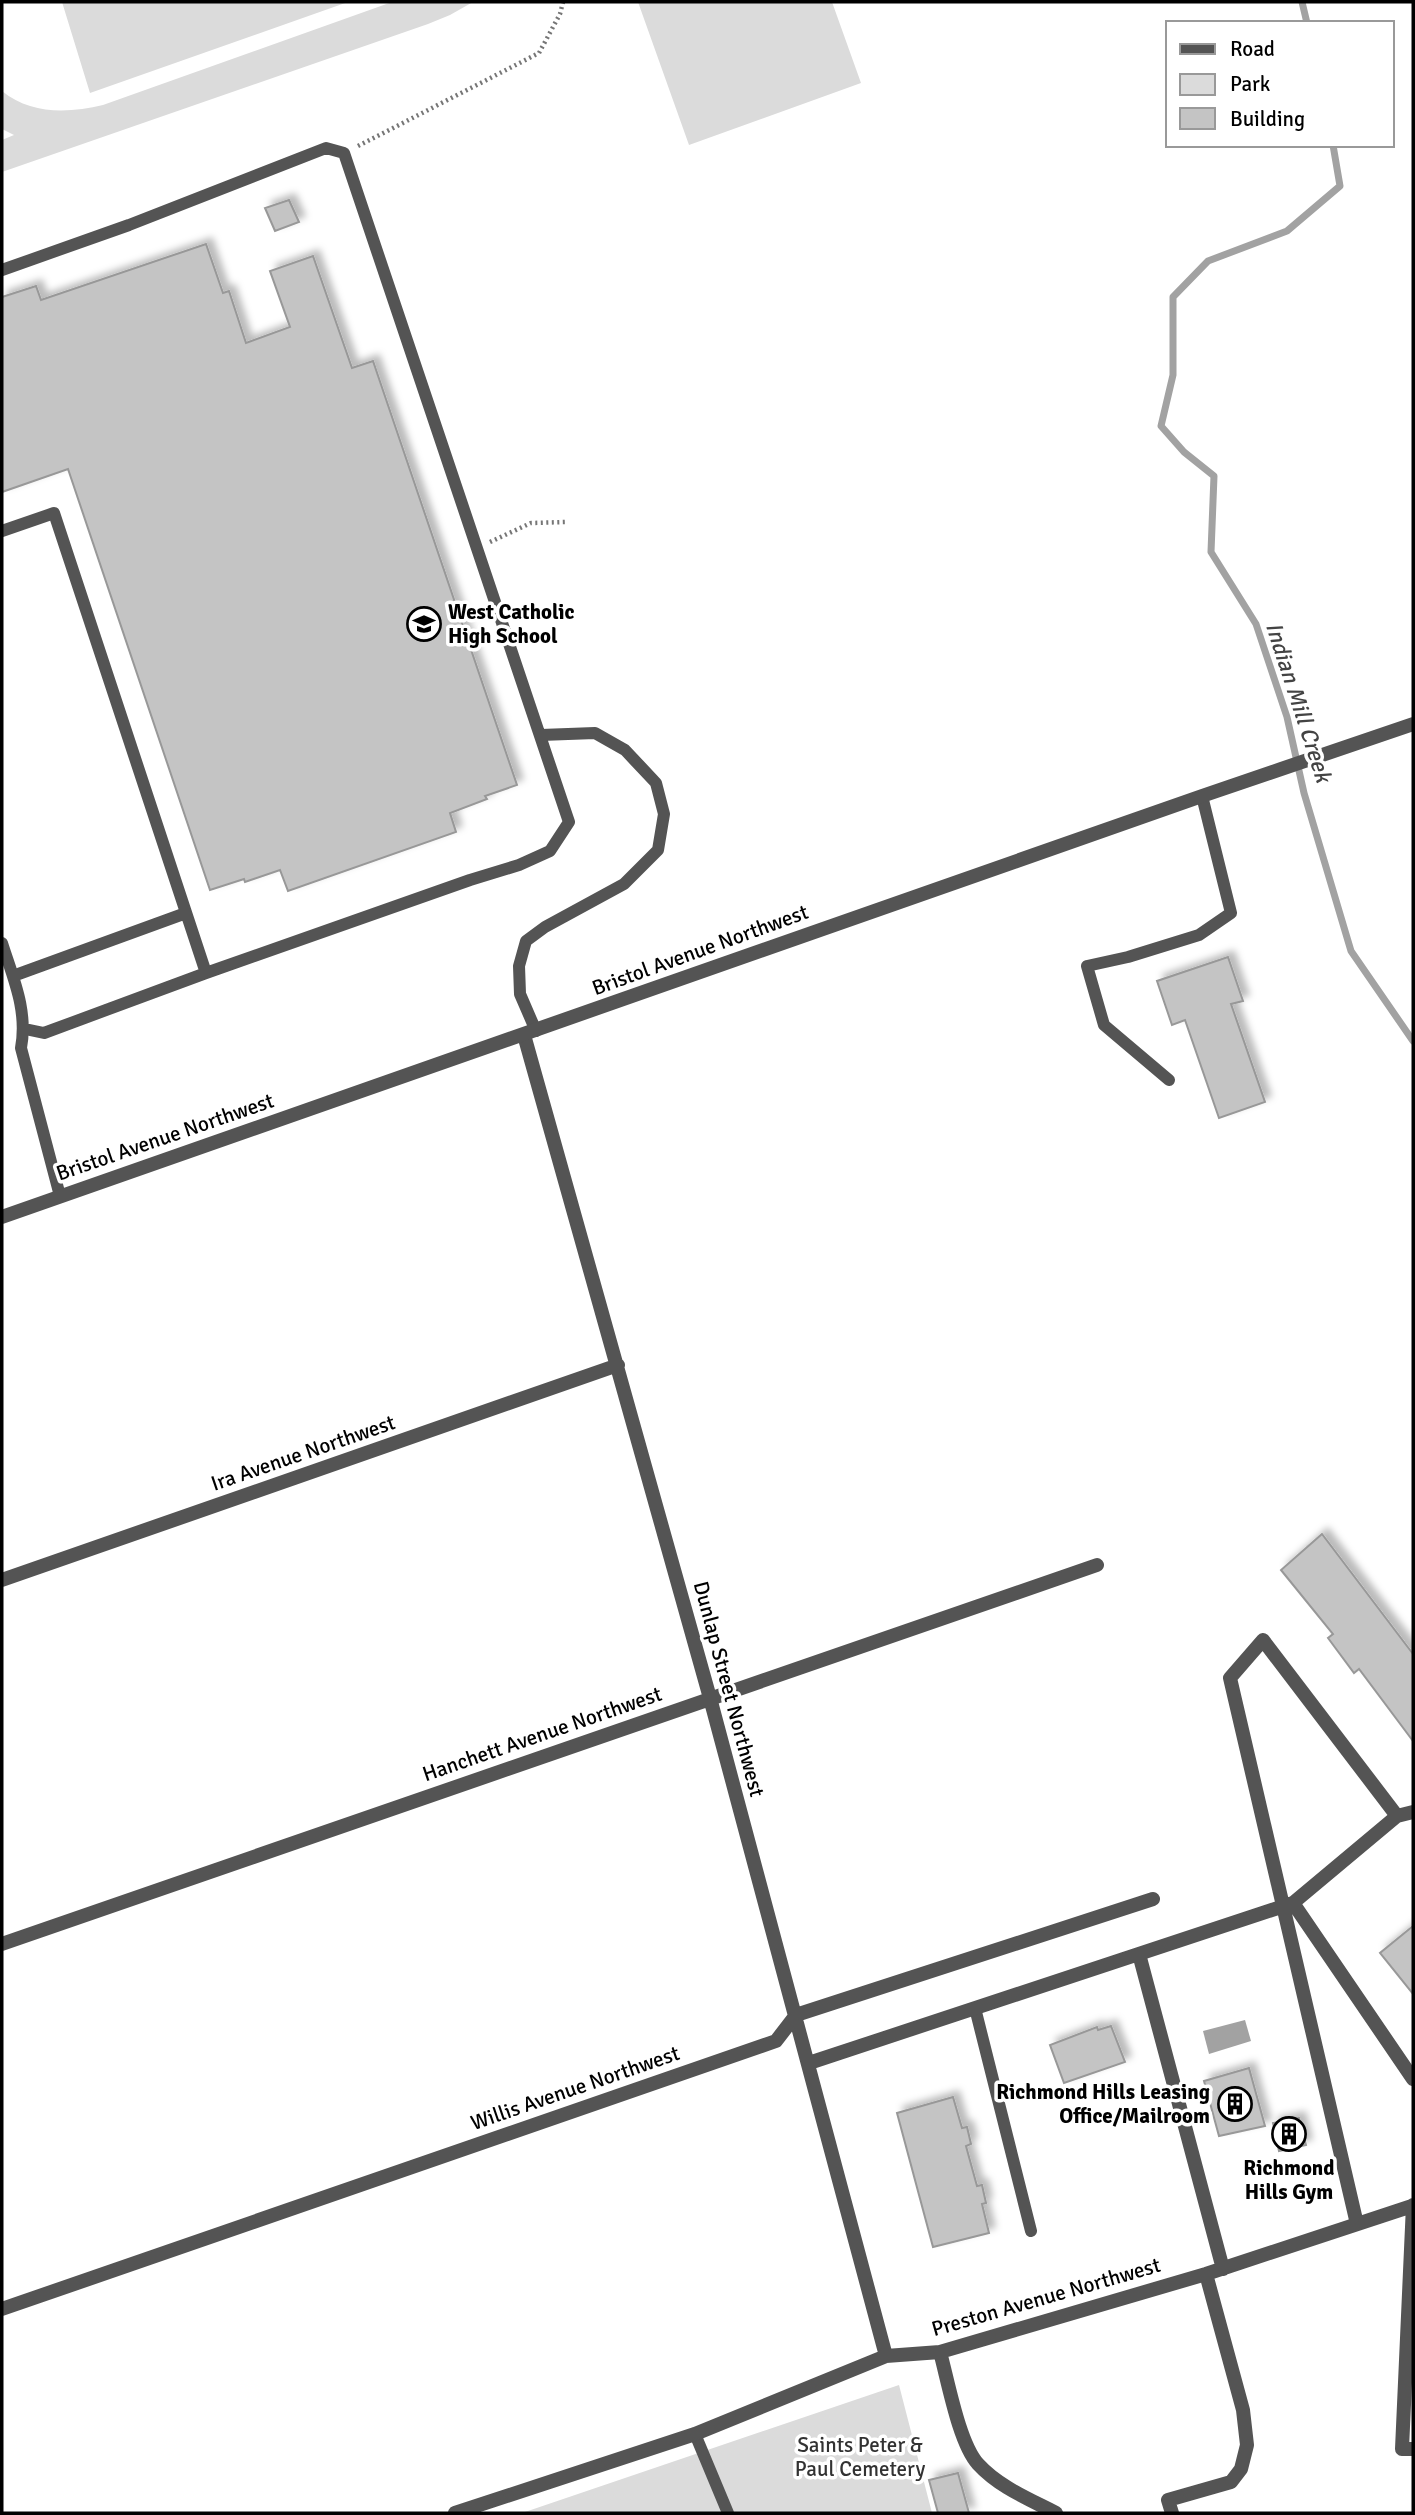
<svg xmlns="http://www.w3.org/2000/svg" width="1415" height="2515" font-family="Signika,sans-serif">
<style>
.green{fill:#dbdbdb}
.water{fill:#a2a2a2}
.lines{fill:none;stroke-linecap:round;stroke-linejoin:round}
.stream{stroke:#a2a2a2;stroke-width:7}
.building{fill:#c4c4c4;stroke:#989898;stroke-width:2;filter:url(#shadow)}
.path{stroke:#767676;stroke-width:4.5;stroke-dasharray:2 3.5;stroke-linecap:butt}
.service{stroke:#545454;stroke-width:12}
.minor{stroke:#545454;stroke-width:14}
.tertiary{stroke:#545454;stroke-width:14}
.labels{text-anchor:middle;stroke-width:7;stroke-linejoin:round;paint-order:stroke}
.poi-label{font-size:21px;font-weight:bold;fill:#000;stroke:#fff;text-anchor:start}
.street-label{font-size:21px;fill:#000;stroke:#fff}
.park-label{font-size:21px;fill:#323232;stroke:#fff}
.water-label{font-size:23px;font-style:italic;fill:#434343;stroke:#fff}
</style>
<defs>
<filter id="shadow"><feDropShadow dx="6" dy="-6" stdDeviation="3.5" flood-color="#0004"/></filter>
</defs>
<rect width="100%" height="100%" fill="#fff"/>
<path class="green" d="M62 2H348L90 93Z
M392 2H473L450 15 428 24 2 172V140L14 135 2 129V91C31 115 69 113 103 105Z
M638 2H832L861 83 689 145Z
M899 2385 932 2513H522Z"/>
<path class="water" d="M1245 2020 1251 2041 1209 2054 1203 2031Z"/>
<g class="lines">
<path class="stream" d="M1302 2 1307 23
M1333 145 1340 186 1287 231 1208 261 1173 297V375L1161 426 1184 452 1214 476 1211 552 1256 624 1287 717 1304 793 1351 951 1413 1041"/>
</g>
<path class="building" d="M289 200 299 222 275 231 265 208Z
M206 244 223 293 229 291 246 343 290 327 270 271 313 256 352 368 373 361 517 785 485 796 487 799 450 813 456 832 288 891 280 870 245 882 244 879 210 890 68 469 2 492V297L36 286 41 300Z
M1228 957 1243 1001 1231 1004 1265 1102 1219 1118 1185 1020 1172 1025 1157 981Z
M1322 1534 1413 1654V1741L1359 1669 1354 1673 1328 1638 1333 1634 1281 1570Z
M1413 1926V1994L1380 1953Z
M1111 2026 1125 2062 1064 2083 1050 2045 1097 2027 1098 2030Z
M1249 2068 1265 2126 1219 2136 1204 2081Z
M953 2097 962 2128 967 2127 971 2144 966 2146 977 2186 982 2185 986 2203 982 2204 989 2233 933 2247 897 2113Z
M1299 2118 1306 2145 1279 2151 1273 2123Z
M958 2473 969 2513H938L929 2480Z"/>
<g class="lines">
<path class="path" d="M358 146 539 53 560 14 563 2
M490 542 531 523 566 522"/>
<path class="service" d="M2 270 129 225 326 148 344 153 569 822 550 851 519 865 470 880 206 973 44 1033 25 1029
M2 531 54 513 206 973
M2 943C13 978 28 1010 21 1048L60 1196
M13 976 186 913
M536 1031 520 994 519 966 526 941 545 927 624 884 658 850 664 814 656 783 625 750 595 733 541 735
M1169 1080 1104 1025 1087 966 1128 957 1199 935 1231 913 1202 796
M975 2008 1031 2231
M695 2434 728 2513"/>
<path class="minor" d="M524 1035 710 1698 886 2356
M2 1580 618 1365
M1293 1903 1413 2079
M2 1944 1097 1565
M1139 1954 1223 2269
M809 2063 1293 1903 1397 1816 1413 1812
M1413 2205 1402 2449H1413
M1357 2224 1230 1678 1263 1640 1397 1816
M2 2309 776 2041 796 2015 1153 1899
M940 2352C948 2381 959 2443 978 2464 999 2487 1029 2499 1056 2513
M455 2513 695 2434 886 2356 940 2352 1206 2274 1412 2206
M1172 2513 1168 2500 1231 2482 1241 2469 1247 2445 1243 2410 1206 2274"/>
<path class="tertiary" d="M2 1217 1202 796 1413 724"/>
</g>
<defs>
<g id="school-ring" transform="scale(1.75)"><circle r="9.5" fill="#fff" stroke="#000" stroke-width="1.5"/><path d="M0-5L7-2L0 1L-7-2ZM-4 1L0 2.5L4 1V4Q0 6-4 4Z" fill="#000"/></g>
<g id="building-ring" transform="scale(1.75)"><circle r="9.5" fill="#fff" stroke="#000" stroke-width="1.5"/><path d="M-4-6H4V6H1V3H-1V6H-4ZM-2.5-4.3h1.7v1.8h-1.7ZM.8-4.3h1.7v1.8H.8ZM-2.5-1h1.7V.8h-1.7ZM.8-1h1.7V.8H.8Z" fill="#000"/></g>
</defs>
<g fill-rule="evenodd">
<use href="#school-ring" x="424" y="624"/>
<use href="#building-ring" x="1235" y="2104"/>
<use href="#building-ring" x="1289" y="2134"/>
</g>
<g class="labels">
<g class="poi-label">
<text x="448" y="619">West Catholic<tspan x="448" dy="24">High School</tspan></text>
<text x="1210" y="2099" text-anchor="end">Richmond Hills Leasing<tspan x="1210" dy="24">Office/Mailroom</tspan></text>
<text x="1289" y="2175" text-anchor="middle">Richmond<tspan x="1289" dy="24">Hills Gym</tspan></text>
</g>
<g class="street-label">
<text transform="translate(700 950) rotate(-20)" y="7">Bristol Avenue Northwest</text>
<text transform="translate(165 1137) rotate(-19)" y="7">Bristol Avenue Northwest</text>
<text transform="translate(303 1453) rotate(-19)" y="7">Ira Avenue Northwest</text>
<text transform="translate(729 1689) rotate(75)" y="7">Dunlap Street Northwest</text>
<text transform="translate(542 1734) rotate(-19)" y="7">Hanchett Avenue Northwest</text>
<text transform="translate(575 2088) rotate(-19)" y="7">Willis Avenue Northwest</text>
<text transform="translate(1046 2297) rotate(-16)" y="7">Preston Avenue Northwest</text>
</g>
<g class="park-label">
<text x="860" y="2452">Saints Peter &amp;<tspan x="860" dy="24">Paul Cemetery</tspan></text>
</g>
<g class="water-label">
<text transform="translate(1299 702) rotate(72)" y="8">Indian Mill Creek</text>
</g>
</g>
<rect width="1415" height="2515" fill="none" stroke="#000000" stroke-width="7"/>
<rect x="1166" y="21" width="228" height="126" fill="#ffffff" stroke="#999999" stroke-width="2"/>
<rect x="1180" y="44" width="35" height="10" fill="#545454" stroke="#999999" stroke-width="2"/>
<text x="1230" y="56" font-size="21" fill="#000000">Road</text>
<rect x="1180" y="74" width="35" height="21" fill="#dbdbdb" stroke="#999999" stroke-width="2"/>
<text x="1230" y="91" font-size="21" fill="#000000">Park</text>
<rect x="1180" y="108" width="35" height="21" fill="#c4c4c4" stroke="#999999" stroke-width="2"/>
<text x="1230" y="126" font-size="21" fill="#000000">Building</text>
</svg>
